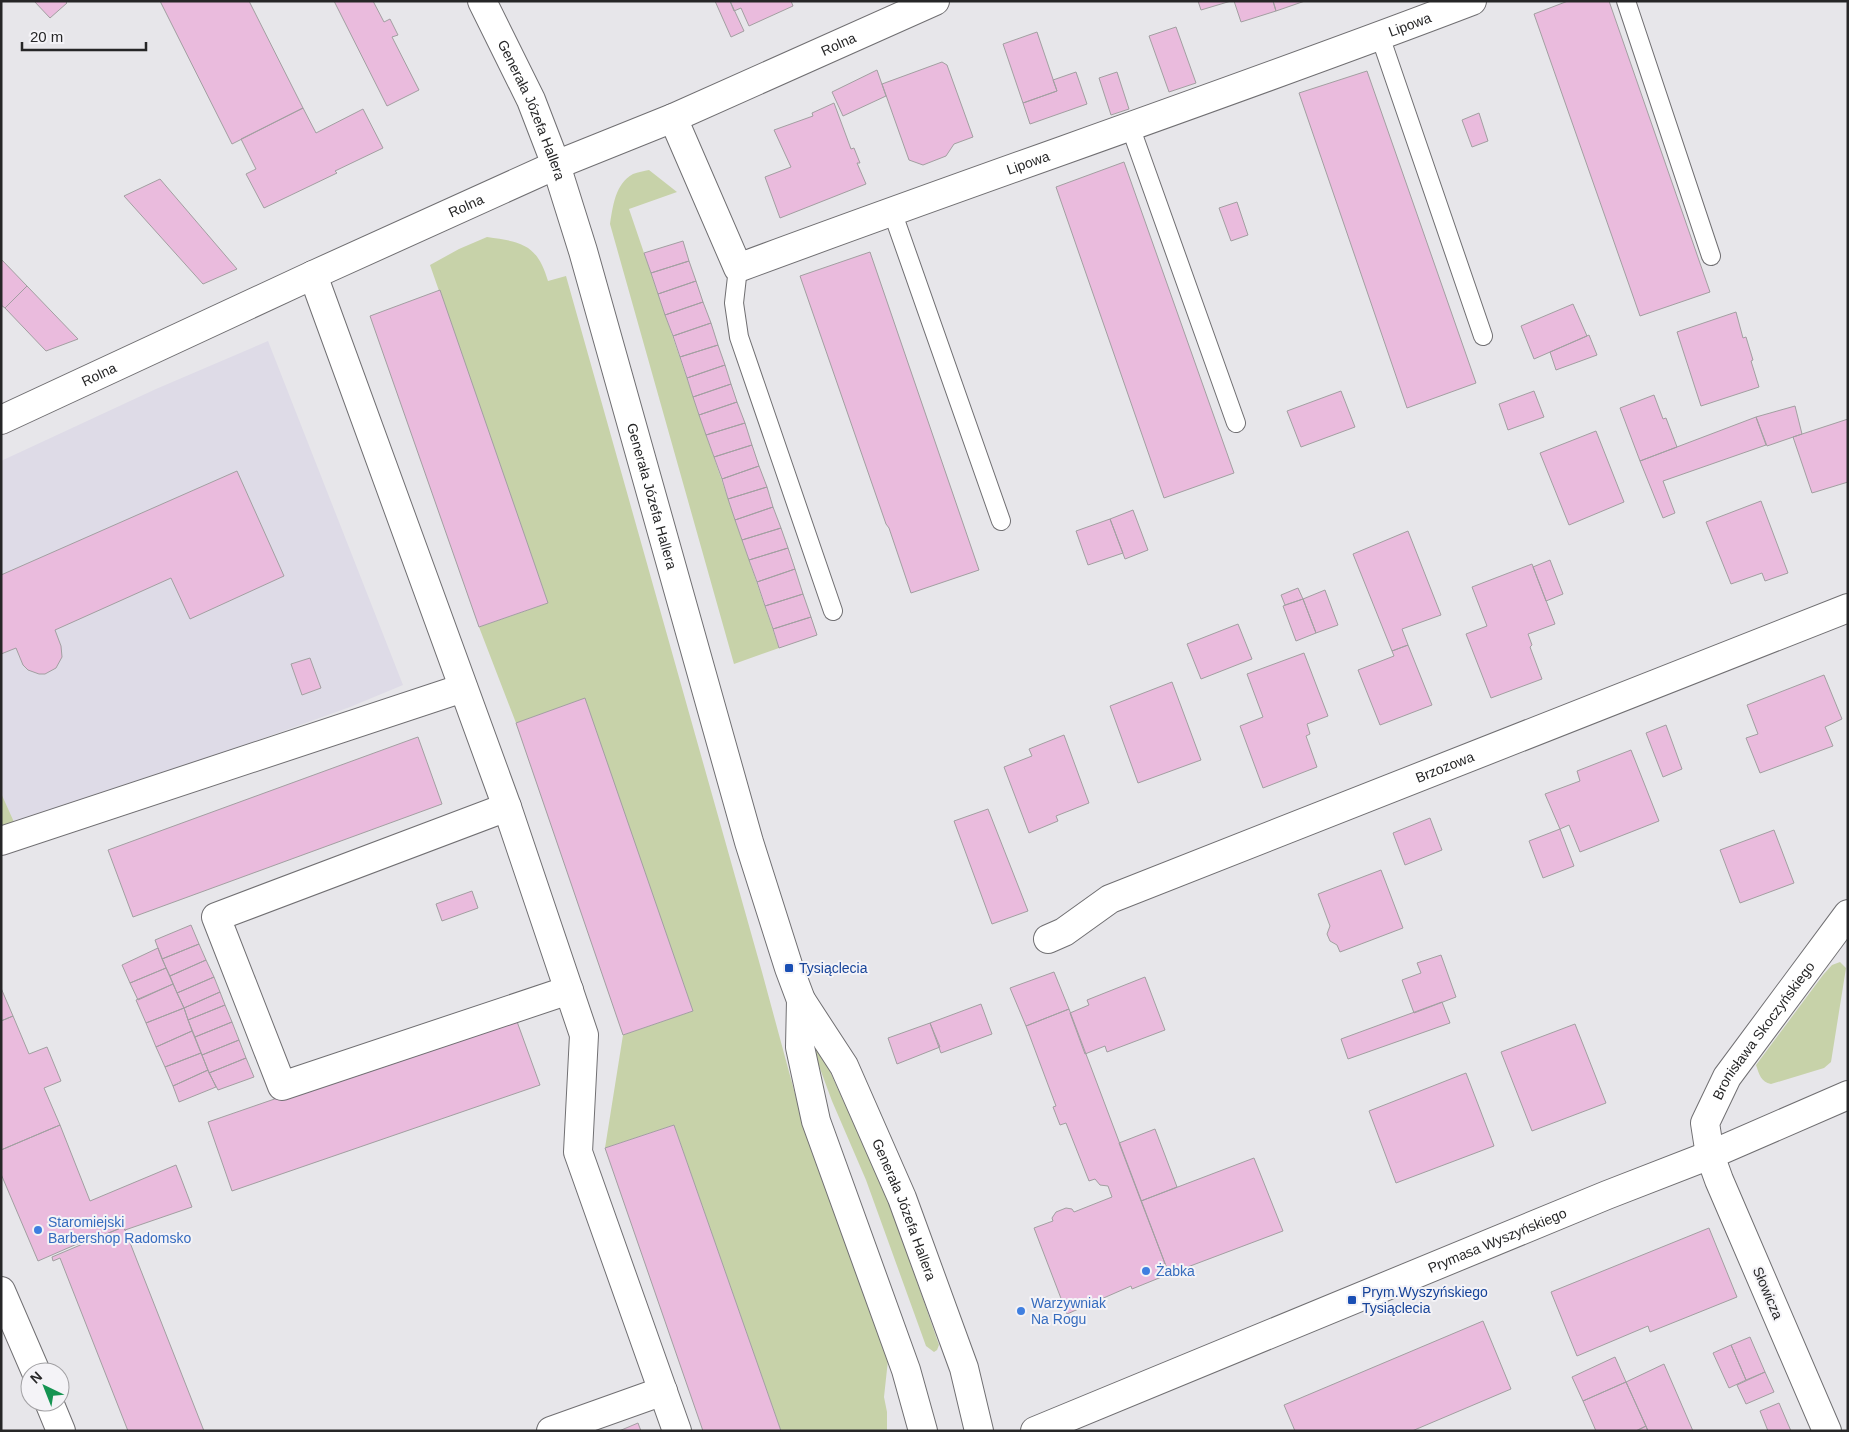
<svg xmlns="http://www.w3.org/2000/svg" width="1849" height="1432" font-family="Helvetica,sans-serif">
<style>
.built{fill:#dedbe7}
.green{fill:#c7d2a9}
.building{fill:#eabbdd;stroke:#a29fa1}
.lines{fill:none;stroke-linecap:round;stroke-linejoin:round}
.lane-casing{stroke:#706f72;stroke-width:20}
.street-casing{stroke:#706f72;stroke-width:30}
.secondary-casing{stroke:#706f72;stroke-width:30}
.lane{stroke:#fff;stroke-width:18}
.street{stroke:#fff;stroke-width:28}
.secondary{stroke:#fff;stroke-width:28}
.transit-dot{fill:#1a4fb4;stroke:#f4f3f7;stroke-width:2}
.shop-dot{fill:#3f7fe0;stroke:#f4f3f7;stroke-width:2}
.labels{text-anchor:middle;stroke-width:4;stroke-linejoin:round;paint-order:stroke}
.street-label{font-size:14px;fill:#262627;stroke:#f4f3f7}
.transit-label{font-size:14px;fill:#164399;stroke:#f4f3f7;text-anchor:start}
.shop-label{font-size:14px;fill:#366cbe;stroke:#f4f3f7;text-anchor:start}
</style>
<rect width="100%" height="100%" fill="#e7e6ea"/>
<path class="built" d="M268 341 403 685 350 707 117 791 14 822 1 793V461L156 389Z"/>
<path class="green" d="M649 170 677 192 629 209 779 648 734 664 610 224C613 206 615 184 633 174 638 172 644 171 649 170Z
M487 237C522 242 537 244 548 281L566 276 762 972 798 1105 888 1360 884 1397 887 1412V1431H781L674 1125 605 1148 623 1035 693 1011 584 699 516 723 479 627 548 603 430 265 459 249Z
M1 793 14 822 1 826Z
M1840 962 1846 968 1831 1062 1824 1068 1771 1084C1761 1082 1759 1074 1756 1065L1823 975 1832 965Z
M818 1045 890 1204 939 1345 937 1350 934 1352 926 1346 866 1180 832 1101 812 1047Z"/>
<path class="building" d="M34 1H65L67 3 50 18Z
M160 1H249L303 108 232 144Z
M334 1H373L384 22 390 19 398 35 392 37 419 90 387 106Z
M715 1H730L744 31 731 37Z
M730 1H791L793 6 749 26 741 8 734 11Z
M1198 1H1231L1201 10Z
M1234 1H1273L1276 11 1241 22Z
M1273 1H1305L1276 11Z
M1568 1H1609L1710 292 1640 316 1534 14Z
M1176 27 1196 83 1169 92 1149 36Z
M1037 32 1057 91 1023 103 1003 44Z
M942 62 947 65 973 137 954 144 946 156 923 165 909 160 882 84Z
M877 70 886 96 843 116 832 92Z
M1367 71 1476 383 1407 408 1299 93Z
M1076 72 1087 104 1030 124 1023 103 1057 91 1053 80Z
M1117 72 1129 109 1111 115 1099 78Z
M834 103 851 149 854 148 860 163H857L866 184 780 218 765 177 791 167 774 130 813 116 812 113Z
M303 108 316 133 363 109 383 148 335 171 337 173 264 208 246 174 256 169 241 139Z
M1479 113 1488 141 1472 147 1462 120Z
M1124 162 1234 473 1164 498 1056 187Z
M160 179 237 269 203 284 124 196Z
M1237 202 1248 235 1231 241 1219 208Z
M683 241 689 261 651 273 644 253Z
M870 252 979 570 911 593 889 528 886 524 800 276Z
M1 259 27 286 5 308 1 305Z
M689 261 696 281 658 294 651 273Z
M696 281 703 302 665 315 658 294Z
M27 286 78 339 46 351 5 308Z
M440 290 548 603 479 627 370 316Z
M703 302 711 323 673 336 665 315Z
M1573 304 1587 336 1534 359 1521 326Z
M1736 312 1743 338 1746 337 1753 360 1751 361 1759 387 1701 406 1677 332Z
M711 323 718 345 680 357 673 336Z
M1589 335 1597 355 1556 370 1550 352Z
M718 345 725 365 687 378 680 357Z
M725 365 731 384 693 397 687 378Z
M731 384 737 402 699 415 693 397Z
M1341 391 1355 427 1301 447 1287 411Z
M1534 391 1544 417 1508 430 1499 404Z
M1654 395 1663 419 1666 418 1677 447 1640 461 1620 408Z
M737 402 745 423 706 435 699 415Z
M1795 406 1802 434 1767 446 1756 417Z
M1756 417 1766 445 1663 481 1675 513 1663 518 1640 461Z
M1848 419V482L1812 493 1793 437Z
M745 423 752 445 714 457 706 435Z
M1596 431 1624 502 1569 525 1540 453Z
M752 445 759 466 722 479 714 457Z
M759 466 767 487 728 499 722 479Z
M237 471 284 576 190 619 171 578 55 630 61 646 62 657 56 668 45 674H39L28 670 23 665 16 648 1 654V575Z
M767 487 773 507 735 520 728 499Z
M1761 501 1788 573 1765 581 1762 573 1731 584 1706 522Z
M773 507 781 528 742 540 735 520Z
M1133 510 1148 550 1125 559 1110 519Z
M1110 519 1123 553 1088 565 1076 531Z
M781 528 788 548 749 560 742 540Z
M1408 531 1441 615 1402 629 1408 645 1392 651 1353 554Z
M788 548 795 569 757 582 749 560Z
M1550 560 1563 594 1546 601 1533 567Z
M1532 564 1555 624 1528 634 1532 645 1530 647 1542 679 1491 698 1466 634 1487 626 1472 587Z
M795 569 803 594 765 606 757 582Z
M1298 588 1303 599 1285 605 1281 595Z
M1325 590 1338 625 1316 633 1303 599Z
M803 594 811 617 773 629 765 606Z
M1303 599 1316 633 1296 641 1283 606Z
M811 617 817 635 779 648 773 629Z
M1238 624 1252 659 1201 679 1187 644Z
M1408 645 1432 705 1380 725 1358 670 1394 656 1392 651Z
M1304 653 1328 716 1307 724 1310 734 1306 736 1317 767 1263 788 1240 726 1263 717 1247 674Z
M310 658 321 688 302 695 291 664Z
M1824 675 1842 719 1825 727 1833 746 1760 773 1746 738 1758 734 1747 705Z
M1172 682 1201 760 1138 783 1110 706Z
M585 698 693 1011 623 1035 516 723Z
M1666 725 1682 769 1663 777 1646 733Z
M1064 735 1089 803 1056 816 1058 821 1029 833 1004 767 1032 756 1029 749Z
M418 737 442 804 133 917 108 850Z
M1631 750 1659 821 1580 852 1569 825 1560 829 1545 794 1580 781 1577 771Z
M988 809 1028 911 992 924 954 821Z
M1430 818 1442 850 1405 865 1393 833Z
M1560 829 1574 866 1543 878 1529 841Z
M1774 830 1794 883 1740 903 1720 850Z
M1381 870 1403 928 1340 952 1337 945 1330 941 1327 934 1330 926 1318 894Z
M472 891 478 908 442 921 436 904Z
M191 925 199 944 162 959 155 940Z
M199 944 206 960 170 976 162 959Z
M158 948 166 968 130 983 122 965Z
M1441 955 1456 997 1414 1013 1402 980 1421 973 1417 963Z
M206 960 214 977 177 993 170 976Z
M166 968 173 984 138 1000 130 983Z
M1054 972 1069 1009 1026 1026 1010 988Z
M214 977 220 992 184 1008 177 993Z
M1145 977 1165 1030 1107 1052 1105 1046 1085 1054 1070 1013 1089 1005 1087 1000Z
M173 984 184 1008 146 1023 136 1000Z
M1 988 13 1016 1 1021Z
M220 992 225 1005 188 1020 184 1008Z
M1442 1002 1450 1023 1348 1059 1341 1039Z
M981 1004 992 1034 941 1053 930 1023Z
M225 1005 232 1022 195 1037 188 1020Z
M184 1008 192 1031 156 1047 146 1023Z
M1069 1009 1169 1274 1132 1289 1131 1286 1067 1314 1034 1228 1053 1221 1052 1218 1056 1212 1066 1208 1072 1209 1074 1212 1112 1197 1108 1186 1100 1185 1095 1179 1089 1181 1066 1123 1060 1125 1053 1107 1056 1106 1026 1026Z
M13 1016 29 1054 47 1047 61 1081 44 1088 60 1125 1 1150V1021Z
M515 1016 540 1085 232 1191 208 1122Z
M232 1022 239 1040 202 1055 195 1037Z
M930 1023 940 1047 897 1064 888 1038Z
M1575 1024 1606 1103 1532 1131 1501 1052Z
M192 1031 201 1053 165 1067 156 1047Z
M239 1040 246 1058 209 1073 202 1055Z
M201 1053 208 1070 173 1086 165 1067Z
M246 1058 254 1077 218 1090 209 1073Z
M208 1070 216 1087 179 1102 173 1086Z
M1466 1073 1494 1146 1396 1183 1369 1111Z
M60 1125 90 1201 176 1165 192 1207 125 1230 123 1227 101 1236 100 1234 38 1261 1 1174V1150Z
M674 1125 781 1431H703L605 1148Z
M1155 1129 1177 1187 1141 1201 1119 1143Z
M1254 1158 1283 1231 1169 1274 1141 1201Z
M123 1227 125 1230 204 1431H128L60 1258 53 1261 52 1257Z
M1709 1228 1737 1297 1650 1332 1648 1326 1577 1356 1551 1292Z
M1483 1321 1511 1389 1412 1431H1295L1284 1405Z
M1750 1337 1765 1372 1746 1380 1731 1345Z
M1731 1345 1746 1380 1729 1388 1713 1353Z
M1615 1357 1626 1382 1583 1401 1572 1377Z
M1664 1364 1693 1431H1648L1626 1382Z
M1765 1372 1774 1392 1746 1404 1737 1385Z
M1626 1382 1646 1426 1636 1431H1596L1583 1401Z
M1779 1403 1791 1431H1768L1760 1411Z
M638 1423 641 1431H619Z
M1646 1426 1648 1431H1636Z"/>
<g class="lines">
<g class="lane-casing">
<path id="lane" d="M1626 1 1711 256
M1380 36 1483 336
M1130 126 1236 423
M892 211 1001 521
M738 268 734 303 739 337 833 611"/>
</g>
<g class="street-casing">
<g id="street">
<path id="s1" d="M673 118 738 268C982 177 1229 94 1472 1"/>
<path d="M313 275 507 807 584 1035 578 1152 677 1431"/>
<path id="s2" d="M1 420 313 275 556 165 673 118 935 1"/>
<path d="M507 807 216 917 282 1086 569 990"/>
<path d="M1 841 463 688"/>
<path id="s3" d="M1048 939 1064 932 1110 899 1848 608"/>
<path d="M1 1291 36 1372"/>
<path d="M49 1402 61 1431"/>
<path d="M551 1431 663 1391"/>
<path id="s4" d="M1827 1431 1719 1180 1710 1155 1705 1123 1727 1077 1848 914"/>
</g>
</g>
<g class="secondary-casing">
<g id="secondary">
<path id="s5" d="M482 1 531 100 556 165 583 251 749 842 789 968 801 1000 844 1066 902 1198 964 1368 979 1431"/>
<path d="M801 1000 800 1047 816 1121 906 1370 923 1431"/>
<path id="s6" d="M1035 1431 1607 1195 1710 1155 1848 1095"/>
</g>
</g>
<use href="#lane" class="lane"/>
<use href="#street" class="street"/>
<use href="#secondary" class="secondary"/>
</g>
<g class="transit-dot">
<rect x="784" y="963" width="10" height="10" rx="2.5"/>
<rect x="1347" y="1295" width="10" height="10" rx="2.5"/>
</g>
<g class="shop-dot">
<circle cx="38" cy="1230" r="5"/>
<circle cx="1146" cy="1271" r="5"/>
<circle cx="1021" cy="1311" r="5"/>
</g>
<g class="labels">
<g class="street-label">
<text dy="5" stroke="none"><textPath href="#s1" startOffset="878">Lipowa</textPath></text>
<text dy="5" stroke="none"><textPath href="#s2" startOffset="918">Rolna</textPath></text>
<text dy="5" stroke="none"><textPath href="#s5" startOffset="120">Generała Józefa Hallera</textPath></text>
<text dy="5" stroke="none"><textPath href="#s1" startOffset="472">Lipowa</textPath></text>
<text dy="5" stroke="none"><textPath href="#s2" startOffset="512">Rolna</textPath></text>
<text dy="5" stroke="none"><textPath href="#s2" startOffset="108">Rolna</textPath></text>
<text dy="5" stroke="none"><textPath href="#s5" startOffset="525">Generała Józefa Hallera</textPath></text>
<text dy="5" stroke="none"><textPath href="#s3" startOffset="434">Brzozowa</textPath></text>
<text dy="5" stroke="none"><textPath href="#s4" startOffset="442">Bronisława Skoczyńskiego</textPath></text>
<text dy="5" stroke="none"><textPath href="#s5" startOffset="1285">Generała Józefa Hallera</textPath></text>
<text dy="5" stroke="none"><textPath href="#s6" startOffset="500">Prymasa Wyszyńskiego</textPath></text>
<text transform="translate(1768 1293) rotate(67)" y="5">Słowicza</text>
</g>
<g class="transit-label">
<text x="799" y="973">Tysiąclecia</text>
<text x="1362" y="1297">Prym.Wyszyńskiego<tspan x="1362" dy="16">Tysiąclecia</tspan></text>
</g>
<g class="shop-label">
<text x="48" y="1227">Staromiejski<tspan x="48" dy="16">Barbershop Radomsko</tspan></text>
<text x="1156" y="1276">Żabka</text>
<text x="1031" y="1308">Warzywniak<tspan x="1031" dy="16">Na Rogu</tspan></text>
</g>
</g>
<rect width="1849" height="1432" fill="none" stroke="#262627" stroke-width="5"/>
<g transform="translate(45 1387) rotate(317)"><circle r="24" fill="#f4f3f7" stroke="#a2a1a4"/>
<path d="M0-4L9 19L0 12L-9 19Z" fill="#159452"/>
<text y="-8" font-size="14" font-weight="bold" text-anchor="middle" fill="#262627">N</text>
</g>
<path d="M22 42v8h124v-8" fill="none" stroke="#262627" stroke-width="2.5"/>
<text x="30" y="42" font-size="15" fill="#262627" stroke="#f4f3f7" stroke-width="4" paint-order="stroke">20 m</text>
</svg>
